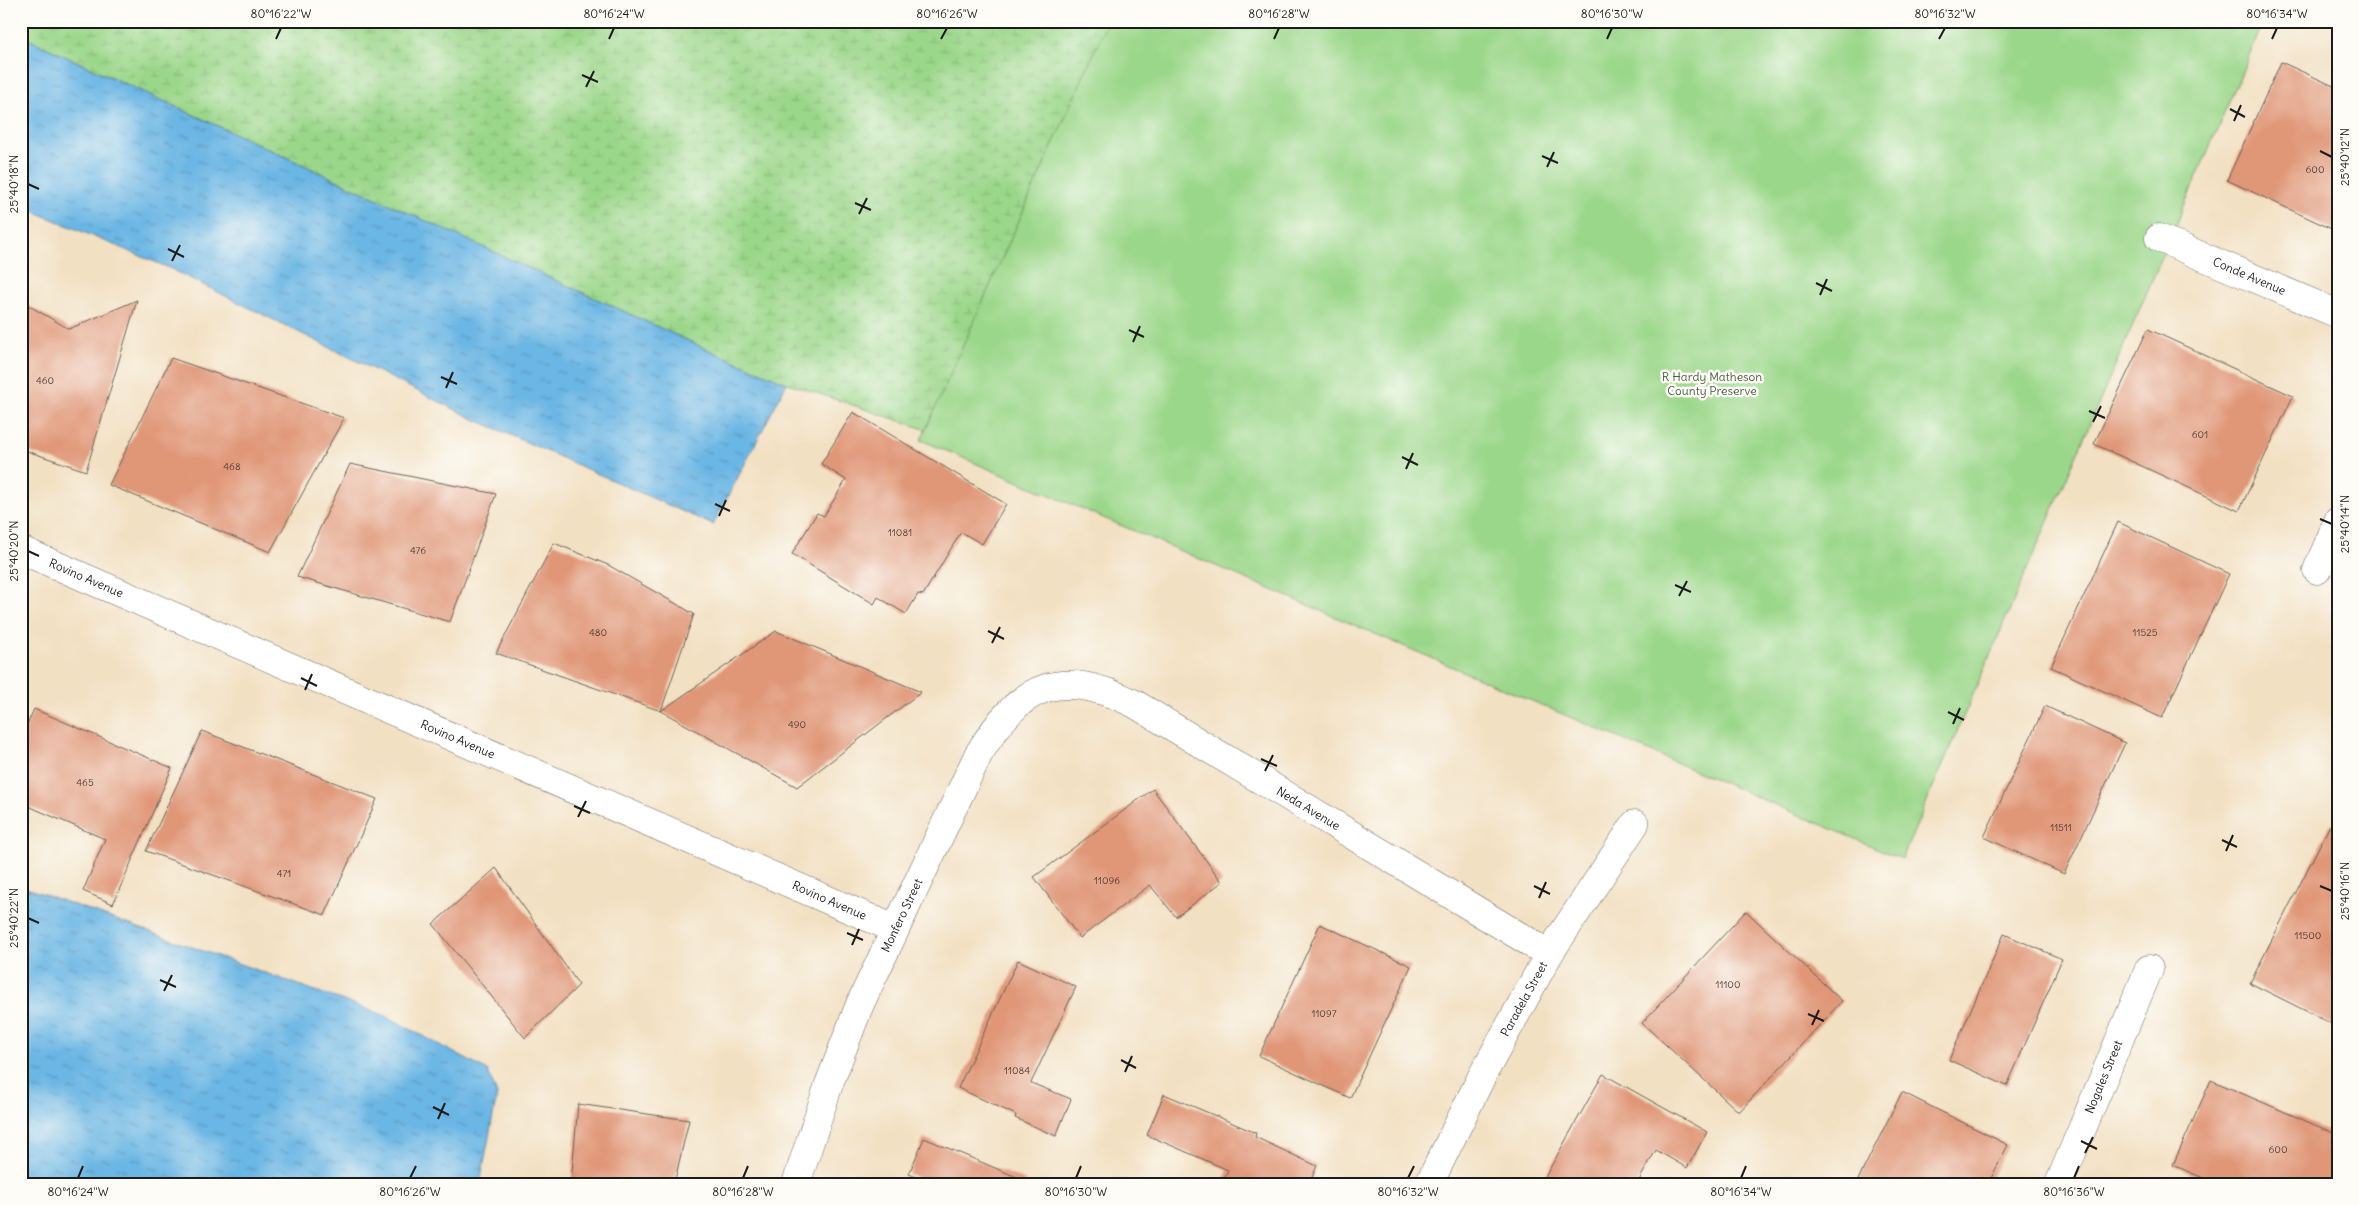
<svg xmlns="http://www.w3.org/2000/svg" width="2359" height="1205" font-family="Delius,sans-serif">
<style>
.wetland{fill:url(#wetland-marsh);stroke:#5c7a53}
.park{fill:#9bd78a;stroke:#5c7a53}
.water{fill:url(#water-ripples);stroke:#446980}
.building{fill:#e09778}
.lines{fill:none;stroke-linecap:round;stroke-linejoin:round}
.minor-casing{stroke:#676156;stroke-width:29}
.minor{stroke:#fff;stroke-width:28}
.ticks{fill:none;stroke:#1c1c1c;stroke-width:2}
.labels{text-anchor:middle;stroke-width:5;stroke-linejoin:round;paint-order:stroke}
.number-label{font-size:10px;fill:#4d3b33}
.street-label{font-size:12px;fill:#1c1c1c;stroke:#fdfcf7}
.park-label{font-size:12px;fill:#485d42;stroke:#fdfcf7}
.neatline{fill:none;stroke:#1c1c1c;stroke-width:2}
.ticks-label{font-size:12px;text-anchor:middle;fill:#1c1c1c}
</style>
<defs>
<pattern id="wetland-marsh" width="20" height="14" patternUnits="userSpaceOnUse" patternTransform="scale(1.25)"><rect width="20" height="14" fill="#9bd78a"/><path d="M1 5h8M5 5V1M11 12h8M15 12V8" fill="none" stroke="#85b876"/></pattern>
<pattern id="water-ripples" width="26" height="14" patternUnits="userSpaceOnUse" patternTransform="scale(1.25)"><rect width="26" height="14" fill="#6bb6e4"/><path d="M2 4q2-2 4 0t4 0M15 11q2-2 4 0t4 0" fill="none" stroke="#5793b8"/></pattern>
</defs>
<rect width="100%" height="100%" fill="#fdfcf7"/>
<filter id="ink" filterUnits="userSpaceOnUse"><feTurbulence type="fractalNoise" baseFrequency=".02" numOctaves="2"/><feDisplacementMap in="SourceGraphic" scale="10" xChannelSelector="R" yChannelSelector="G"/><feConvolveMatrix kernelMatrix="1 2 1 2 8 2 1 2 1" color-interpolation-filters="sRGB"/></filter>
<filter id="wash" filterUnits="userSpaceOnUse"><feTurbulence type="fractalNoise" baseFrequency=".0096" numOctaves="4" result="noise"/><feDisplacementMap in="SourceGraphic" scale="20" xChannelSelector="R" yChannelSelector="G"/><feGaussianBlur stdDeviation="1.12" result="paint"/><feColorMatrix in="noise" values="0 0 0 0 0 0 0 0 0 0 0 0 0 0 0 0 0 1.4 0 .05"/><feComposite in="paint" operator="in"/></filter>
<g filter="url(#wash)">
<rect width="100%" height="100%" fill="#f2e0c2"/>
<path class="wetland" d="M21 21H2212L1052 472 787 383 704 348 21 36Z"/>
<path class="park" d="M1108 21H2264L1902 859 921 440Z"/>
<path class="water" d="M21 36 704 348 787 383 713 525 474 419 169 268 21 206Z
M21 886 386 1016 488 1071 497 1095 480 1184H21Z"/>
<g id="blocks">
<path class="building" d="M2281 62 2338 88V232L2227 180Z
M137 300 86 471 21 449V301L69 329Z
M2148 329 2293 396 2239 511 2094 444Z
M171 358 344 418 270 552 109 485Z
M853 412 1006 504 982 544 961 532 923 595 918 594 906 614 878 597 874 604 792 554 817 513 824 516 846 480 821 464Z
M350 464 496 494 450 622 297 577Z
M2118 522 2229 574 2162 718 2051 667Z
M554 543 608 565 694 614 661 711 776 631 921 692 797 787 661 711 496 653Z
M2045 706 2125 743 2064 874 1984 837Z
M34 709 172 768 113 904 83 891 105 839 21 803V738Z
M202 731 377 799 325 915 146 851Z
M1153 789 1222 882 1176 917 1150 885 1080 938 1034 877Z
M2330 825 2338 829V1017L2334 1025 2250 983Z
M496 868 579 985 525 1038 433 924Z
M1746 911 1842 1001 1739 1112 1642 1023Z
M1320 924 1411 966 1350 1098 1259 1056Z
M2004 934 2062 959 2007 1086 1949 1060Z
M1018 960 1076 987 1031 1083 1071 1099 1056 1136 1015 1118 1016 1115 958 1088Z
M1603 1074 1707 1132 1687 1168 1656 1150 1637 1184H1541Z
M2211 1080 2338 1135V1184H2217L2173 1165Z
M1902 1092 2008 1145 1988 1184H1856Z
M1164 1094 1256 1133 1255 1137 1317 1166 1309 1184H1222L1228 1170 1147 1135Z
M578 1104 689 1120 674 1184H571Z
M924 1138 1026 1181 1024 1184H933L909 1174Z"/>
</g>
</g>
<g filter="url(#ink)">
<use href="#blocks" fill-opacity="0" stroke="#676156" stroke-width="1"/>
<g class="lines">
<g class="minor-casing">
<g id="minor">
<path id="s1" d="M2159 238 2338 314"/>
<path id="s2" d="M21 550 895 929"/>
<path d="M2317 570 2338 521"/>
<path id="s3" d="M796 1184 829 1084 860 1004 978 755C1020 685 1058 666 1135 704L1549 954"/>
<path id="s4" d="M1429 1184 1483 1074 1549 954 1635 824"/>
<path id="s5" d="M2059 1184 2149 969"/>
</g>
</g>
<use href="#minor" class="minor"/>
</g>
</g>
<path class="ticks" d="M276 39 281 28M609 39 614 28M941 39 947 28M1274 39 1279 28M1607 39 1612 28M1939 39 1945 28M2272 39 2277 28M582 75 598 82M586 87 594 71M2230 109 2245 117M2234 121 2241 105M2320 151 2332 157M1542 156 1558 163M1547 167 1554 152M28 184 39 189M855 203 871 210M859 214 867 198M168 249 184 257M172 261 180 245M1816 283 1832 291M1820 295 1827 279M1129 330 1144 337M1133 342 1140 326M441 377 457 384M446 388 453 372M2089 411 2105 418M2093 422 2101 406M1402 457 1418 465M1406 469 1413 453M715 504 730 511M719 516 726 500M2320 519 2332 524M28 551 39 556M1675 585 1691 592M1679 596 1687 581M988 631 1004 639M992 643 1000 627M301 678 317 686M305 690 312 674M1948 712 1964 720M1953 724 1960 708M1261 759 1277 766M1265 771 1273 755M574 806 590 813M578 817 586 801M2222 840 2237 847M2226 851 2233 835M1534 886 1550 894M2320 886 2332 891M1539 898 1546 882M28 918 39 923M847 933 863 940M852 945 859 929M160 980 176 987M164 991 172 975M1808 1014 1824 1021M1812 1025 1819 1010M1121 1060 1136 1068M1125 1072 1132 1056M433 1107 449 1115M438 1119 445 1103M2081 1141 2097 1149M2085 1153 2093 1137M78 1178 83 1166M410 1178 416 1166M743 1178 748 1166M1076 1178 1081 1166M1408 1178 1414 1166M1741 1178 1746 1166M2074 1178 2079 1166"/>
<g class="labels">
<g class="number-label">
<text x="2315" y="173">600</text>
<text x="45" y="384">460</text>
<text x="2200" y="438">601</text>
<text x="232" y="470">468</text>
<text x="900" y="536">11081</text>
<text x="418" y="554">476</text>
<text x="598" y="636">480</text>
<text x="2145" y="636">11525</text>
<text x="797" y="728">490</text>
<text x="85" y="786">465</text>
<text x="2061" y="831">11511</text>
<text x="284" y="877">471</text>
<text x="1107" y="884">11096</text>
<text x="2308" y="939">11500</text>
<text x="1728" y="988">11100</text>
<text x="1324" y="1017">11097</text>
<text x="1017" y="1074">11084</text>
<text x="2278" y="1153">600</text>
</g>
<g class="street-label">
<text dy="4" stroke="none"><textPath href="#s1" startOffset="98">Conde Avenue</textPath></text>
<text dy="4" stroke="none"><textPath href="#s2" startOffset="71">Rovino Avenue</textPath></text>
<text dy="4" stroke="none"><textPath href="#s2" startOffset="476">Rovino Avenue</textPath></text>
<text dy="4" stroke="none"><textPath href="#s3" startOffset="859">Neda Avenue</textPath></text>
<text dy="4" stroke="none"><textPath href="#s2" startOffset="881">Rovino Avenue</textPath></text>
<text dy="4" stroke="none"><textPath href="#s3" startOffset="289">Monfero Street</textPath></text>
<text dy="4" stroke="none"><textPath href="#s4" startOffset="208">Paradela Street</textPath></text>
<text dy="4" stroke="none"><textPath href="#s5" startOffset="116">Nogales Street</textPath></text>
</g>
<g class="park-label">
<text x="1712" y="381">R Hardy Matheson<tspan x="1712" dy="14">County Preserve</tspan></text>
</g>
</g>
<rect width="2359" height="1205" fill="none" stroke="#fdfcf7" stroke-width="55"/>
<rect x="28" y="28" width="2304" height="1150" class="neatline"/>
<g class="ticks-label">
<text x="281" y="18">80°16'22"W</text>
<text x="614" y="18">80°16'24"W</text>
<text x="947" y="18">80°16'26"W</text>
<text x="1279" y="18">80°16'28"W</text>
<text x="1612" y="18">80°16'30"W</text>
<text x="1945" y="18">80°16'32"W</text>
<text x="2277" y="18">80°16'34"W</text>
<text transform="translate(2345 157) rotate(-90)" y="4">25°40'12"N</text>
<text transform="translate(14 184) rotate(-90)" y="4">25°40'18"N</text>
<text transform="translate(2345 524) rotate(-90)" y="4">25°40'14"N</text>
<text transform="translate(14 551) rotate(-90)" y="4">25°40'20"N</text>
<text transform="translate(2345 891) rotate(-90)" y="4">25°40'16"N</text>
<text transform="translate(14 918) rotate(-90)" y="4">25°40'22"N</text>
<text x="78" y="1196">80°16'24"W</text>
<text x="410" y="1196">80°16'26"W</text>
<text x="743" y="1196">80°16'28"W</text>
<text x="1076" y="1196">80°16'30"W</text>
<text x="1408" y="1196">80°16'32"W</text>
<text x="1741" y="1196">80°16'34"W</text>
<text x="2074" y="1196">80°16'36"W</text>
</g>
</svg>
